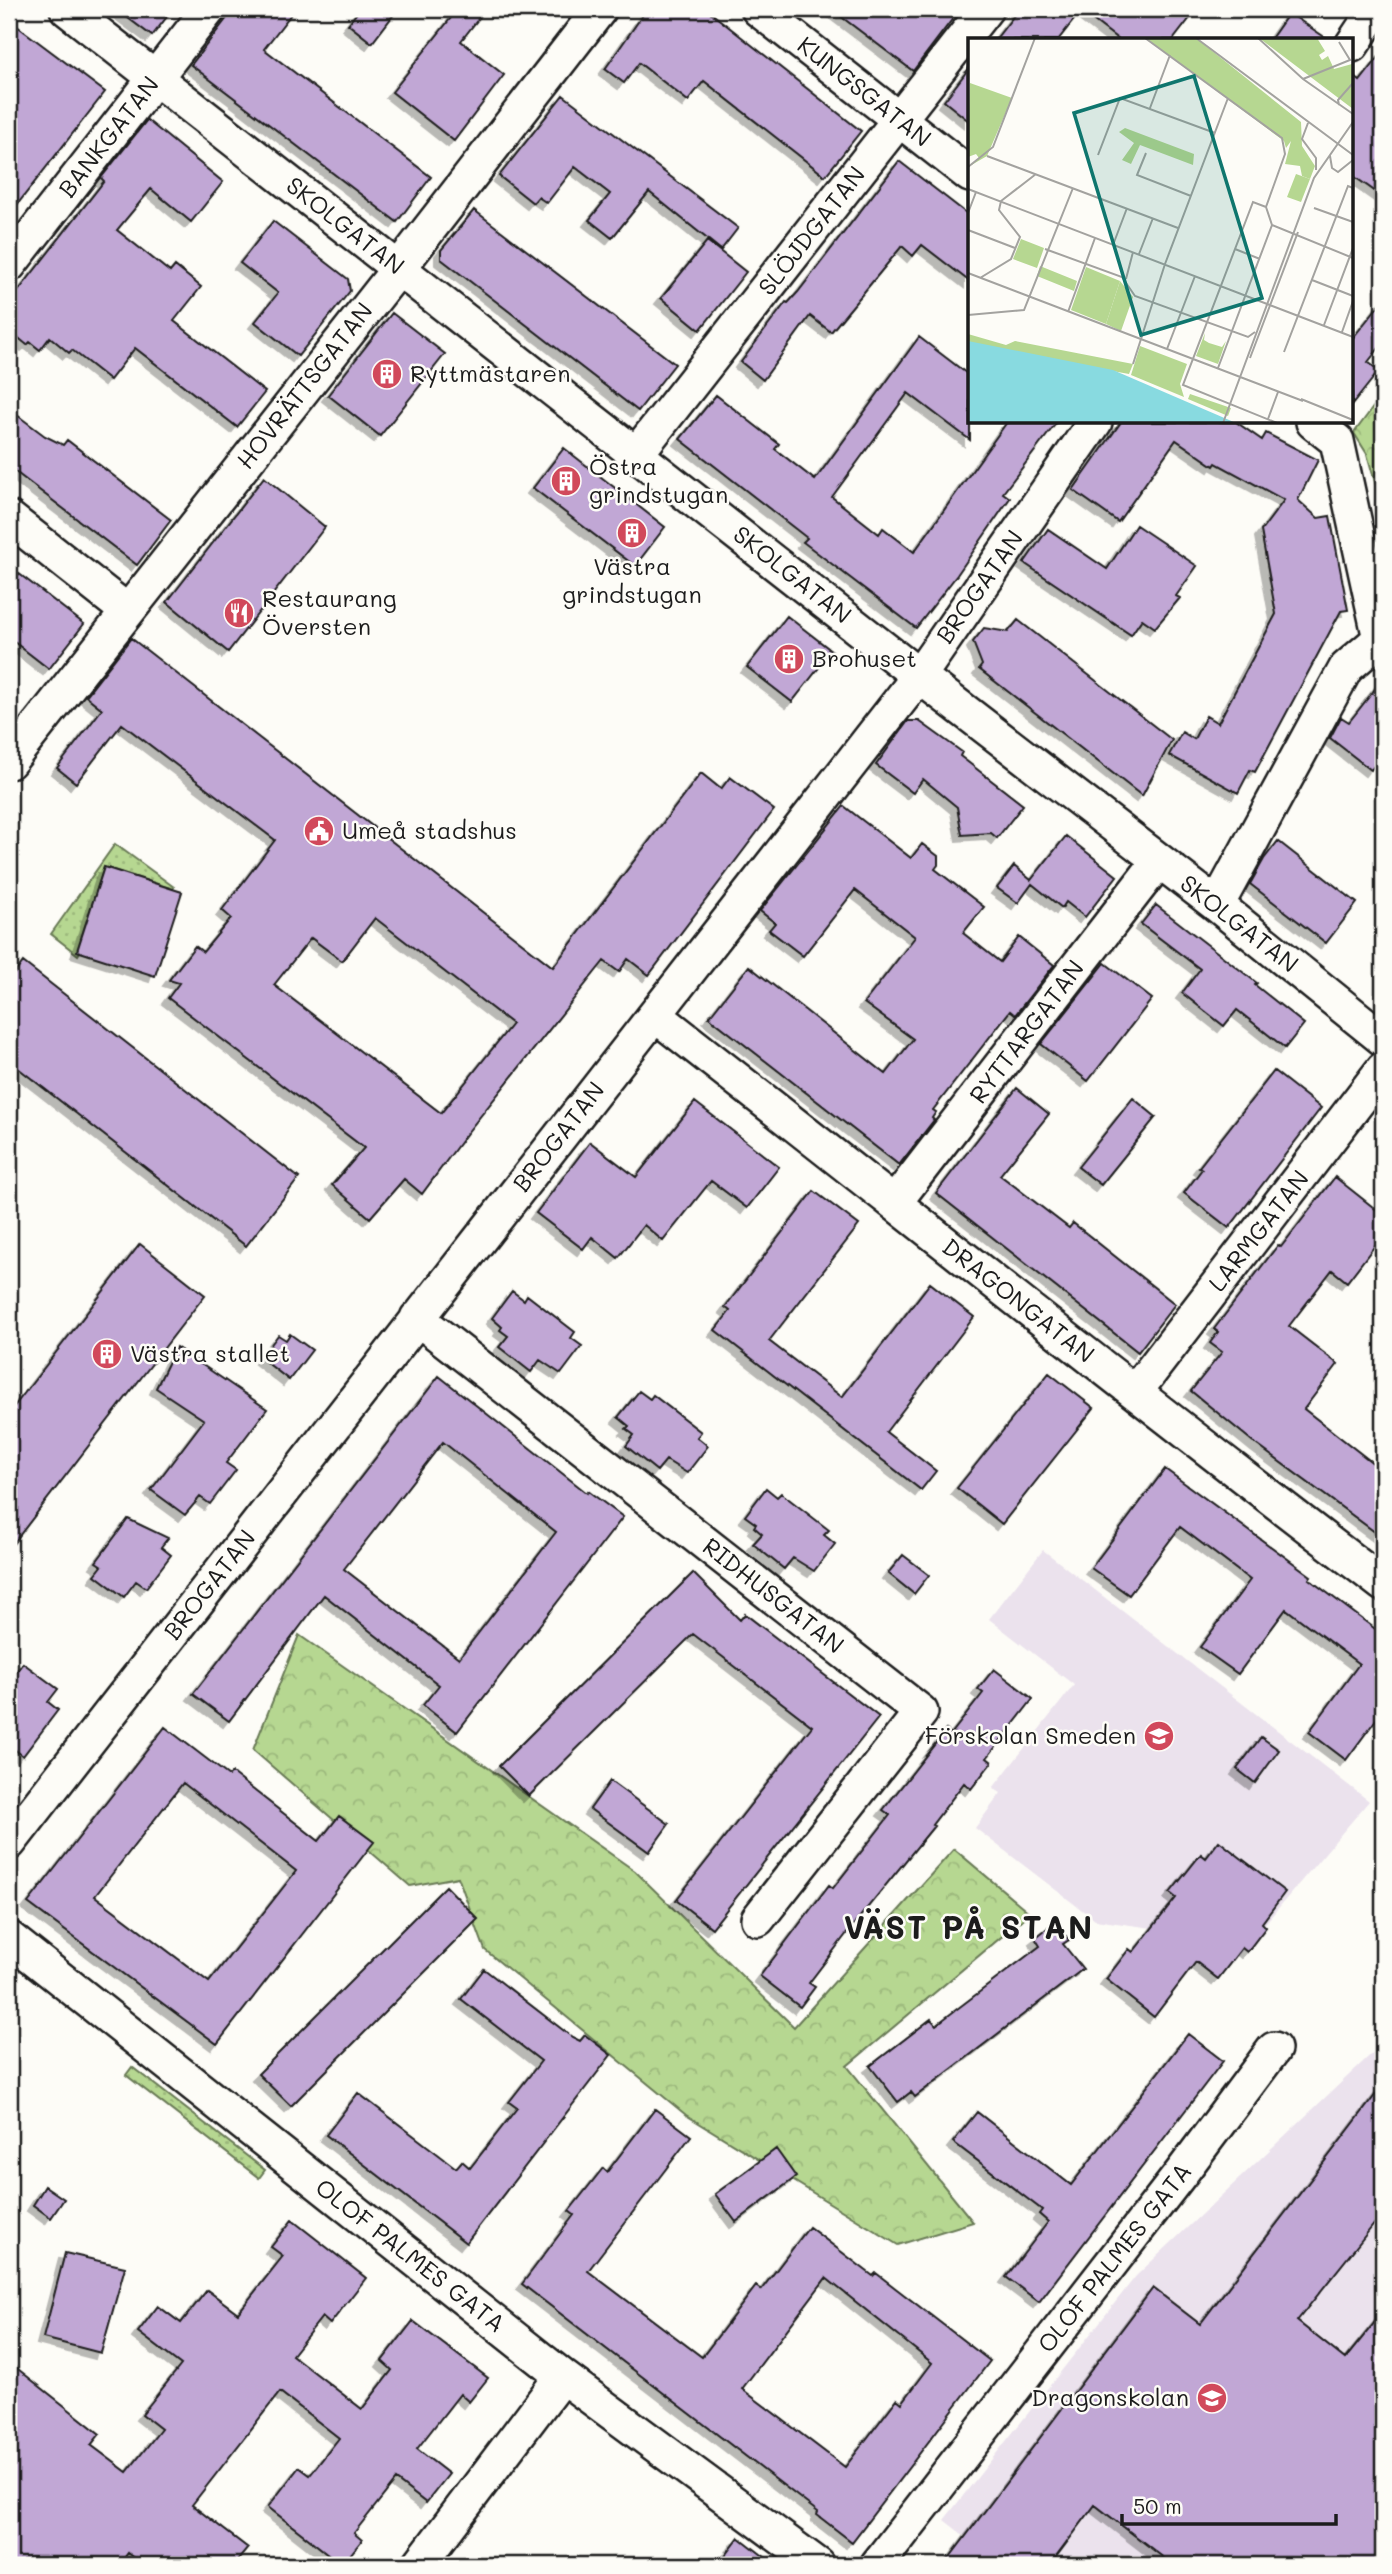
<svg xmlns="http://www.w3.org/2000/svg" width="1392" height="2574" font-family="Mali,sans-serif">
<style>
.built{fill:#ebe2ed}
.grass{fill:url(#grass-dots);stroke:#697a56;stroke-width:2}
.park{fill:url(#park-crowns);stroke:#697a56;stroke-width:2}
.building{fill:#c1a7d5;stroke:#1c1c1c;stroke-width:2;fill-rule:evenodd;filter:url(#shadow)}
.lines{fill:none;stroke-linecap:round;stroke-linejoin:round}
.street-casing{stroke:#1c1c1c;stroke-width:38}
.street{stroke:#fdfcf7;stroke-width:33}
.labels{text-anchor:middle;stroke-width:5;stroke-linejoin:round;paint-order:stroke}
.street-label{font-size:24px;fill:#1c1c1c;stroke:#fdfcf7}
.poi-label{font-size:24px;fill:#1c1c1c;stroke:#fdfcf7;text-anchor:start}
.district-label{font-size:32px;font-weight:bold;letter-spacing:2px;fill:#1c1c1c;stroke:#fdfcf7}
.inset-road{fill:none;stroke:#a3a29f;stroke-width:2}
.view{fill:#0f766e;fill-opacity:0.15;stroke:#0f766e;stroke-width:3.5}
.inset-edge{fill:none;stroke:#1c1c1c;stroke-width:3.5}
</style>
<defs>
<pattern id="grass-dots" width="8" height="8" patternUnits="userSpaceOnUse" patternTransform="scale(1.75)"><rect width="8" height="8" fill="#b6d791"/><path d="M2 2h.1M6 6h.1" fill="none" stroke="#9cb87c" stroke-width="1.8" stroke-linecap="round"/></pattern>
<pattern id="park-crowns" width="20" height="18" patternUnits="userSpaceOnUse" patternTransform="scale(1.75)"><rect width="20" height="18" fill="#b6d791"/><path d="M2 6a3 3 0 1 1 6 0M12 15a3 3 0 1 1 6 0" fill="none" stroke="#9cb87c"/></pattern>
<filter id="shadow"><feDropShadow dx="-6" dy="6" stdDeviation="0" flood-color="#0004"/></filter>
</defs>
<rect width="100%" height="100%" fill="#fdfcf7"/>
<filter id="ink" filterUnits="userSpaceOnUse"><feTurbulence type="fractalNoise" baseFrequency=".0143" numOctaves="2"/><feDisplacementMap in="SourceGraphic" scale="14" xChannelSelector="R" yChannelSelector="G"/><feConvolveMatrix kernelMatrix="1 2 1 2 8 2 1 2 1" color-interpolation-filters="sRGB"/></filter>
<g filter="url(#ink)">
<path class="built" d="M1043 1550 1369 1801 1218 1979 1152 1928 1095 1920 975 1828 1001 1793 993 1788 1074 1685 989 1619Z
M1383 2043V2565H1002L944 2520 1136 2276Z"/>
<path class="grass" d="M115 844 174 887 173 889 104 867 77 950 80 952 78 955 51 934Z
M132 2067 265 2170 259 2178 126 2075Z"/>
<path class="park" d="M1383 394V510L1367 454 1354 433Z
M299 1635 635 1871 794 2027 954 1849 1030 1913 847 2066 973 2222 898 2245 686 2115 485 1950 458 1877 410 1886 253 1750Z"/>
<path class="building" d="M116 9H173L152 36Z
M234 9H295L264 49 431 177 397 222 191 65Z
M360 9H398L372 43 348 24Z
M458 9H486L461 41 504 75 454 141 392 92Z
M647 9H706L861 131 825 176 704 81 688 101 639 63 624 83 605 69Z
M831 9H960L913 71Z
M1019 9H1197L1173 40H1119L1081 11 1058 40H995Z
M1289 13 1329 40H1270Z
M9 20 105 92 9 215Z
M1383 52V197L1352 175V75L1360 81Z
M970 67V122L944 101Z
M563 95 738 228 721 250 649 192 612 238 589 220 610 194 575 167 547 203 538 197 533 203 499 176Z
M147 120 223 182 191 222 151 189 117 230 170 272 175 266 201 287 174 321 265 392 237 427 135 348 110 380 72 350 69 353 50 337 40 350 30 342 27 345 9 330V303L104 181 101 178Z
M899 161 970 216V282L922 245 913 256 902 246 831 332 810 316 763 380 741 362 786 302 788 303 798 292Z
M474 210 675 364 638 411 441 259V250Z
M273 221 348 279 350 291 298 356 255 322 278 293 240 263Z
M707 241 746 272 700 330 661 298Z
M1383 300V343L1368 362 1379 371 1352 405V339Z
M392 313 445 354 380 436 328 395Z
M919 337 970 376V440L908 393 832 497 879 534 883 528 914 552 1007 422H1057L1003 493 1010 498 957 575 916 628 803 542 807 538 680 439 716 395 779 444 775 449 815 480Z
M9 409 45 436 63 445 67 440 171 520 137 565 9 467Z
M1121 422H1236L1262 440 1266 433 1318 460 1298 500 1318 518 1330 516 1348 610 1341 611 1255 772 1250 770 1238 793 1169 755 1182 732 1194 739 1206 716 1218 723 1276 614 1261 531 1284 500 1216 463 1214 466 1176 440 1118 522 1073 490Z
M564 448 665 527 635 566 533 488Z
M264 477 325 527 228 652 167 602Z
M1136 525 1197 566 1176 596 1180 598 1155 628 1142 619 1131 635 1024 563 1048 529 1107 569Z
M9 566 84 624 49 669 9 638Z
M787 616 832 651 792 702 747 667Z
M1018 620 1172 740 1142 796 979 669 982 665 973 642 984 628 1008 632Z
M131 638 553 967 701 773 721 789 730 777 774 810 649 975 628 959 619 972 604 961 467 1133 422 1194 404 1179 370 1218 332 1185 364 1148 168 998 179 983 169 980 195 946 203 952 231 918 222 910 275 840 122 724 76 783 57 768 102 709 86 696ZM375 918 512 1024 441 1113 274 985 311 938 342 961Z
M1383 679V754L1371 770 1330 738 1341 717 1349 722Z
M908 721H919L962 752 960 756 1023 805 997 838 991 833 962 835 957 807 923 779 913 793 876 765Z
M844 806 911 858 922 844 938 856V865L935 869 984 907 963 933 1000 962 1019 937 1054 965 1015 1015 1010 1011 933 1110 936 1112 932 1118 934 1120 899 1165 709 1017 749 966 886 1074 913 1039 864 1003 915 937 855 890 803 956 769 930 775 923 760 911Z
M1066 836 1117 876 1085 917 1066 902 1062 908 1032 884 1018 903 997 888 1014 866 1031 880Z
M1278 841 1357 903 1326 943 1250 884 1264 859Z
M104 867 182 892 155 976 77 951Z
M1156 905 1257 983 1255 985 1304 1024 1285 1048 1237 1010 1224 1026 1182 993 1200 969 1141 924Z
M23 962 299 1178 246 1246 9 1061V981Z
M1105 963 1152 999 1088 1081 1041 1044Z
M1274 1071 1321 1108 1229 1228 1184 1193 1202 1169 1199 1167Z
M1017 1088 1049 1114 1000 1175 1069 1228 1073 1223 1175 1304 1138 1352 936 1193Z
M1133 1098 1156 1117 1101 1185 1078 1167Z
M695 1102 779 1167 747 1208 711 1181 663 1241 644 1225 618 1258 592 1237 583 1249 536 1213 590 1142 636 1177Z
M1335 1177 1383 1215V1235L1347 1282 1332 1270 1289 1326 1338 1364 1304 1409 1383 1471V1538L1257 1445 1191 1391 1222 1352 1210 1343 1218 1332 1214 1329 1278 1245 1281 1247Z
M814 1191 859 1225 769 1341 842 1397 930 1283 974 1317 886 1432 936 1471 921 1490 715 1330 730 1311 725 1307Z
M140 1244 205 1295 9 1549V1413Z
M512 1291 524 1300 527 1295 575 1332 571 1338 582 1346 561 1374 540 1360 531 1372 499 1347 508 1336 500 1330 502 1327 492 1318Z
M290 1334 312 1350 289 1380 261 1358 278 1335 286 1340Z
M176 1347 267 1409 226 1463 236 1470 210 1504 200 1497 185 1515 151 1490 204 1420 156 1388Z
M1049 1373 1094 1408 1002 1524 957 1488Z
M439 1376 587 1493 588 1491 623 1517 457 1732 423 1705 439 1685 324 1595 229 1721 193 1694ZM443 1442 556 1532 459 1658 344 1569Z
M639 1391 650 1399 653 1395 701 1432 697 1437 708 1446 687 1473 666 1460 657 1471 626 1446 634 1435 626 1429 629 1426 618 1417Z
M1165 1469 1311 1576 1309 1579 1382 1634 1383 1632V1710L1346 1760 1309 1732 1359 1664 1286 1609 1238 1674 1200 1647 1250 1580 1180 1527 1129 1595 1091 1568Z
M766 1488 777 1497 781 1493 829 1530 824 1535 835 1544 814 1571 793 1558 784 1569 753 1544 762 1534 754 1527 756 1524 745 1516Z
M128 1519 168 1538 161 1547 171 1555 146 1588 136 1581 124 1597 95 1575 102 1566 96 1562Z
M903 1555 929 1575 914 1594 888 1573Z
M693 1573 740 1620 745 1614 879 1717 712 1928 676 1900 812 1726 693 1634 529 1796 499 1766Z
M23 1663 58 1689 48 1702 58 1710 23 1756 9 1745V1681Z
M994 1669 1033 1699 987 1758 992 1762 971 1789 964 1783 932 1825 934 1826 854 1924 809 1983 815 1987 800 2007 760 1976 829 1885 833 1888 890 1815 883 1810 946 1730 951 1734 983 1693 978 1689Z
M165 1727 229 1776 232 1773 319 1841 339 1816 374 1842 217 2044 28 1903ZM183 1783 296 1871 209 1982 95 1896Z
M1261 1737 1279 1750 1255 1783 1237 1769Z
M610 1781 669 1824 649 1852 590 1809Z
M1219 1841 1285 1892 1262 1923 1266 1927 1247 1952 1242 1948 1218 1979 1196 1962 1154 2017 1106 1979 1129 1949 1133 1952 1176 1898 1170 1893 1201 1854 1206 1858Z
M446 1886 478 1919 291 2106 258 2074Z
M1055 1922 1069 1940 1063 1944 1083 1969 915 2097 911 2092 898 2102 870 2066 931 2019 936 2025 1040 1946 1035 1938Z
M484 1969 572 2037 580 2041 585 2035 611 2055 466 2243 326 2135 358 2093 456 2168 462 2161 470 2168 517 2108 509 2102 541 2061 461 1999Z
M1188 2034 1223 2061 1039 2302 1006 2277 1048 2222 1039 2214 1042 2210 953 2142 977 2112 1071 2185Z
M1383 2085V2213L1297 2321 1345 2359 1383 2312V2565H1173L1095 2505 1050 2565H944L1153 2288 1200 2324Z
M655 2109 691 2136 588 2271 702 2357 756 2286 761 2290 809 2227 873 2276 876 2273 990 2361 852 2542 817 2515 818 2512 522 2284 574 2215 569 2211 603 2168 607 2172ZM826 2278 932 2363 902 2403 897 2399 845 2467 742 2389Z
M776 2149 796 2177 736 2222 715 2194Z
M45 2186 64 2199 51 2218 33 2205Z
M292 2220 366 2278 330 2324 322 2317 292 2355 362 2409 392 2370 382 2361 413 2321 488 2378 469 2402 460 2394 417 2449 449 2474 426 2503 396 2480 354 2533 362 2540 342 2565 268 2507 299 2467 310 2475 339 2438 280 2392 192 2505 248 2548 234 2565H144L128 2553 119 2565H9V2362L100 2434 91 2445 127 2472 161 2429 142 2414 181 2365 138 2332 158 2306 181 2323 207 2290 238 2313 283 2256 271 2247Z
M65 2253 125 2267 101 2353 43 2338Z
M739 2537 775 2565H718Z"/>
<g class="lines">
<g class="street-casing">
<path id="street" d="M67 9 919 676 1217 905 1383 1039
M758 9 970 175
M1352 45 1376 9
M9 265 209 9
M1313 422 1337 441 1380 639 1383 644
M637 453 986 9
M9 518 127 611
M9 762 399 268 600 9
M1217 905 1346 668 1380 639
M655 1015C898 1205 1138 1398 1383 1584
M895 1202 1158 862
M417 1318 921 1712 758 1919
M1135 1392 1383 1069
M9 1843 919 676 1095 422
M9 1938 562 2376 818 2565
M419 2565 562 2376
M877 2565 1182 2172 1274 2049"/>
</g>
<use href="#street" class="street"/>
</g>
</g>
<defs>
<g id="building-disc" transform="scale(1.575)"><circle r="9.5" fill="#d1495b" stroke="#fdfcf7"/><path d="M-4-6H4V6H1V3H-1V6H-4ZM-2.5-4.3h1.7v1.8h-1.7ZM.8-4.3h1.7v1.8H.8ZM-2.5-1h1.7V.8h-1.7ZM.8-1h1.7V.8H.8Z" fill="#fff"/></g>
<g id="restaurant-disc" transform="scale(1.575)"><circle r="9.5" fill="#d1495b" stroke="#fdfcf7"/><path d="M-5-6h1v4h1v-4h1v4h1v-4h1v5L-1.5 .5V6h-2V.5L-5-1ZM5-6V6H3V1.5H1.5Q1.5-4 5-6Z" fill="#fff"/></g>
<g id="civic-disc" transform="scale(1.575)"><circle r="9.5" fill="#d1495b" stroke="#fdfcf7"/><path d="M-.6-6.5H3V-4.5H.6V-3L4-1V1h2V6H-6V1h2V-1L-.6-3ZM-1.2 2.5V6h2.4V2.5Z" fill="#fff"/></g>
<g id="school-disc" transform="scale(1.575)"><circle r="9.5" fill="#d1495b" stroke="#fdfcf7"/><path d="M0-5L7-2L0 1L-7-2ZM-4 1L0 2.5L4 1V4Q0 6-4 4Z" fill="#fff"/></g>
</defs>
<g fill-rule="evenodd">
<use href="#building-disc" x="387" y="374"/>
<use href="#building-disc" x="566" y="481"/>
<use href="#building-disc" x="632" y="533"/>
<use href="#restaurant-disc" x="239" y="613"/>
<use href="#building-disc" x="789" y="659"/>
<use href="#civic-disc" x="319" y="831"/>
<use href="#building-disc" x="107" y="1354"/>
<use href="#school-disc" x="1159" y="1736"/>
<use href="#school-disc" x="1212" y="2398"/>
</g>
<g class="labels">
<g class="street-label">
<text transform="translate(864 92) rotate(38)" y="8">KUNGSGATAN</text>
<text transform="translate(109 137) rotate(-52)" y="8">BANKGATAN</text>
<text transform="translate(345 226) rotate(38)" y="8">SKOLGATAN</text>
<text transform="translate(812 231) rotate(-52)" y="8">SLÖJDGATAN</text>
<text transform="translate(305 386) rotate(-52)" y="8">HOVRÄTTSGATAN</text>
<text transform="translate(792 575) rotate(38)" y="8">SKOLGATAN</text>
<text transform="translate(980 587) rotate(-55)" y="8">BROGATAN</text>
<text transform="translate(1239 924) rotate(38)" y="8">SKOLGATAN</text>
<text transform="translate(1027 1032) rotate(-53)" y="8">RYTTARGATAN</text>
<text transform="translate(559 1137) rotate(-52)" y="8">BROGATAN</text>
<text transform="translate(1259 1231) rotate(-52)" y="8">LARMGATAN</text>
<text transform="translate(1018 1301) rotate(38)" y="8">DRAGONGATAN</text>
<text transform="translate(210 1585) rotate(-52)" y="8">BROGATAN</text>
<text transform="translate(773 1596) rotate(38)" y="8">RIDHUSGATAN</text>
<text transform="translate(410 2256) rotate(38)" y="8">OLOF PALMES GATA</text>
<text transform="translate(1115 2258) rotate(-52)" y="8">OLOF PALMES GATA</text>
</g>
<g class="poi-label">
<text x="410" y="382">Ryttmästaren</text>
<text x="589" y="475">Östra<tspan x="589" dy="28">grindstugan</tspan></text>
<text x="632" y="575" text-anchor="middle">Västra<tspan x="632" dy="28">grindstugan</tspan></text>
<text x="262" y="607">Restaurang<tspan x="262" dy="28">Översten</tspan></text>
<text x="812" y="667">Brohuset</text>
<text x="342" y="839">Umeå stadshus</text>
<text x="130" y="1362">Västra stallet</text>
<text x="1136" y="1744" text-anchor="end">Förskolan Smeden</text>
<text x="1189" y="2406" text-anchor="end">Dragonskolan</text>
</g>
<g class="district-label">
<text x="969" y="1939">VÄST PÅ STAN</text>
</g>
</g>
<g transform="translate(968 38)">
<rect width="385" height="385" fill="#fdfcf7"/>
<path d="M177 0H228L333 84 334 108 347 128 342 141 334 138 332 128 317 126 323 103 318 110 316 103ZM291 0H349L357 13 351 17 354 22 360 18 366 31 384 26 385 71ZM72 228 109 243 106 253 69 238Z" fill="#b6d791"/>
<path d="M0 296 38 307 47 303 165 326 161 336 17 310 0 303Z" fill="#b6d791"/>
<path d="M118 229 152 243 138 286 103 272Z" fill="#b6d791"/>
<path d="M2 45 44 60 19 118 0 129 11 120 8 116 0 119ZM157 90 226 116 225 127 172 107 163 126 154 122 166 105 151 94ZM328 136 342 141 333 164 319 159ZM53 201 76 210 69 230 45 221ZM152 243 165 259 153 293 138 286ZM237 295 236 302 241 305 254 309 258 303 250 326 228 318ZM172 308 219 326 212 346 216 359 163 337Z" fill="#b6d791"/>
<path d="M222 356 263 370 260 378 220 361Z" fill="#b6d791"/>
<path d="M0 303 145 332 268 385H0Z" fill="#88dae0"/>
<path class="inset-road" d="M177 0 314 100 317 116 298 169 304 187 385 220M228 0 385 117M290 0 335 41 385 76M335 41 382 22 371 4M371 67 370 62 385 45M182 70 202 17M340 85 334 101 348 120V132M178 115 169 137 223 158M130 117 152 60 247 95M19 118 210 190M362 118 364 130 370 134 385 122M0 129 25 109 67 0M0 151 385 299M298 169 285 164 215 347 309 385M346 170 385 184M0 175 8 154M0 192 47 210M145 207 159 170M77 211 154 239 167 258 280 299 287 294M267 211 292 221M171 216 185 180M0 235 335 363M12 240 43 221 52 199 31 172 33 163 68 136M158 241 165 214M344 242 385 258M100 274 127 200M0 277 56 272 105 150M356 287 385 210M374 294 385 263M199 311 227 238M316 314 380 148 385 150M282 320 330 194M165 326 197 226 260 60M250 330 304 187M333 361 385 382M300 381 310 354M255 385 346 140 385 84"/>
<path class="view" d="M226 38 294 260 173 297 106 75Z"/>
<rect width="385" height="385" class="inset-edge"/>
</g>
<rect width="1392" height="2574" fill="none" stroke="#fdfcf7" stroke-width="35"/>
<rect x="18" y="18" width="1357" height="2539" fill="none" stroke="#1c1c1c" stroke-width="2.5" filter="url(#ink)"/>
<path d="M1122 2514v10h214v-10" fill="none" stroke="#1c1c1c" stroke-width="3.5"/>
<text x="1133" y="2514" font-size="21" fill="#1c1c1c" stroke="#fdfcf7" stroke-width="5" paint-order="stroke">50 m</text>
</svg>
